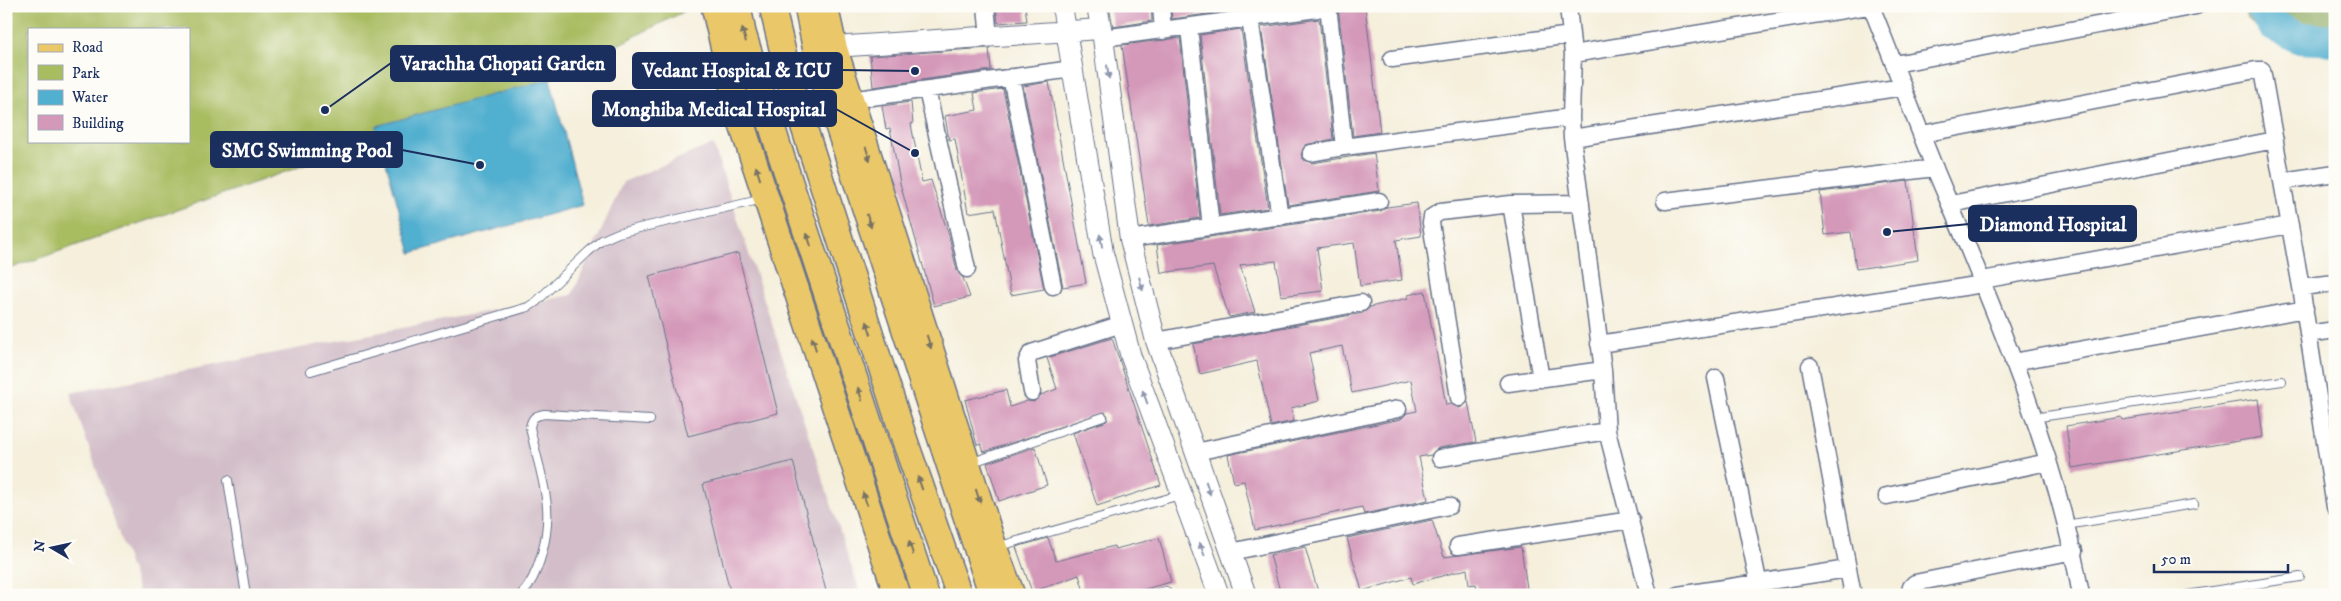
<svg xmlns="http://www.w3.org/2000/svg" width="2341" height="601" font-family="'IM FELL DW Pica',serif">
<style>
.industrial{fill:#d2bdc8}
.green{fill:#a8bc60;stroke:#62765f;fill-rule:evenodd}
.forest{fill:#86a456;stroke:#506a5a}
.water{fill:#51afcf;stroke:#366f96}
.lines{fill:none;stroke-linecap:round;stroke-linejoin:round}
.river{stroke:#51afcf;stroke-width:32}
.building{fill:#d498b9}
.service-casing{stroke:#67728a;stroke-width:10}
.minor-casing{stroke:#67728a;stroke-width:19}
.tertiary-casing{stroke:#67728a;stroke-width:22}
.primary-casing{stroke:#67728a;stroke-width:28}
.service{stroke:#fff;stroke-width:8}
.minor{stroke:#fff;stroke-width:16}
.tertiary{stroke:#fff;stroke-width:20}
.primary{stroke:#eac769;stroke-width:25}
.oneway{fill:#787363}
.oneway2{fill:#8d97ae}
.leader{fill:none;stroke:#1b2f5e;stroke-width:2}
.callout-dot{fill:#1b2f5e;stroke:#fdfcf7;stroke-width:2}
.callout{fill:#1b2f5e;stroke:#1b2f5e;stroke-width:2}
.callout-label{font-size:20px;text-anchor:middle;font-weight:bold;fill:#fff}
</style>
<rect width="100%" height="100%" fill="#fdfcf7"/>
<filter id="ink" filterUnits="userSpaceOnUse"><feTurbulence type="fractalNoise" baseFrequency=".02" numOctaves="2"/><feDisplacementMap in="SourceGraphic" scale="10" xChannelSelector="R" yChannelSelector="G"/><feConvolveMatrix kernelMatrix="1 2 1 2 8 2 1 2 1" color-interpolation-filters="sRGB"/></filter>
<filter id="wash" filterUnits="userSpaceOnUse"><feTurbulence type="fractalNoise" baseFrequency=".0096" numOctaves="4" result="noise"/><feDisplacementMap in="SourceGraphic" scale="20" xChannelSelector="R" yChannelSelector="G"/><feGaussianBlur stdDeviation="1.12" result="paint"/><feColorMatrix in="noise" values="0 0 0 0 0 0 0 0 0 0 0 0 0 0 0 0 0 1.4 0 .05"/><feComposite in="paint" operator="in"/></filter>
<g filter="url(#wash)">
<rect width="100%" height="100%" fill="#f5efdc"/>
<path class="industrial" d="M713 144 861 595H140L70 393 572 295 623 182Z"/>
<path class="green" d="M6 6H682L683 12 550 79 6 270ZM29 29H189V141H29Z"/>
<path class="forest" d="M2243 6H2335V53L2261 32 2247 18Z"/>
<path class="water" d="M550 79 583 205 411 253 376 126Z"/>
<g class="lines">
<path class="river" d="M2261 6 2274 26 2300 38 2335 40"/>
</g>
<g id="blocks">
<path class="building" d="M996 6H1025L1027 21 998 23Z
M1109 6H1151L1152 21 1113 27Z
M1171 6H1263L1172 19Z
M1338 6H1365L1380 132 1353 136Z
M1319 19 1333 139 1305 145 1301 155 1304 160 1312 163 1374 153 1379 191 1288 205 1261 27Z
M1241 29 1268 208 1220 215 1200 35Z
M1180 38 1200 218 1149 226 1122 45Z
M989 48 991 70 873 87 870 56Z
M1049 82 1086 283 1063 287 1023 86Z
M1003 89 1044 289 1011 295 995 209 968 213 955 139 949 140 945 116 977 110 974 93Z
M911 102 913 124H911L922 182 931 180 949 236 957 271 963 278 970 297 934 306 900 183 890 128 886 129 882 106Z
M1908 181 1918 260 1856 269 1851 232 1825 235 1820 192Z
M1417 203 1421 236 1396 240 1402 280 1360 286 1354 243 1317 248 1323 291 1281 296 1276 261 1240 265 1255 312 1229 317 1213 266 1161 273 1157 245 1381 211 1387 207Z
M738 253 778 413 688 436 649 276Z
M1425 291 1446 405 1451 404 1460 408 1468 402 1476 442 1438 448 1431 455 1419 457 1428 500 1364 514 1362 507 1255 530 1244 481 1234 483 1228 455 1401 419 1407 413 1417 411 1411 380 1352 393 1342 346 1309 353 1319 401 1291 408 1294 421 1271 426 1257 361 1200 374 1193 344 1363 313 1370 307 1408 298V295Z
M1112 338 1161 485 1097 506 1073 433 1107 421 1108 416 1105 412 984 452 981 444 977 445 965 400 1006 390 1010 407 1027 401 1034 402 1041 395 1057 389 1047 358Z
M2258 399 2263 437 2072 468 2066 426 2121 417 2122 420Z
M1035 447 1047 485 999 501 987 463Z
M793 461 827 595H731L703 484Z
M1432 520 1444 557 1521 547 1528 595H1478L1476 584 1469 585 1467 569 1413 584 1411 577 1362 591 1347 538Z
M1048 538 1056 561 1114 546 1115 549 1159 538 1171 582 1131 593 1130 589 1109 595H1085L1079 575 1032 592 1016 547Z
M1305 547 1319 595H1281L1270 555Z"/>
</g>
</g>
<g filter="url(#ink)">
<use href="#blocks" fill-opacity="0" stroke="#67728a" stroke-width="1"/>
<g class="lines">
<g class="service-casing">
<path id="service" d="M311 371 528 307 536 302 588 252 602 240 618 233 763 199
M2033 418 2282 381
M970 463 1103 417
M228 480 246 595
M2066 525 2194 504
M996 547 1180 495
M521 595C540 575 549 534 547 507 545 481 535 453 530 427 532 418 534 416 544 414L650 420
M1150 595 1166 591
M2187 595 2300 577"/>
</g>
<g class="minor-casing">
<path id="minor" d="M986 6 989 38
M1161 6 1163 31
M1328 6 1344 147
M1568 6 1573 54 1571 117 1572 138 1603 370 1607 431 1649 595
M1871 6C1893 60 1913 115 1935 169 1993 307 2055 447 2081 595
M1250 19 1280 217
M1189 28 1211 227
M1103 38 1317 9 1323 6
M1573 54 1868 6
M1392 59 1571 35
M1895 64 2196 6
M1011 77 1053 286
M927 90 967 269
M850 100 1072 69
M1922 134 2256 70H2262L2301 287 2335 507
M1572 138 1903 87
M1311 153 1344 147 1571 117
M2283 181 2335 173
M1665 201 1935 168
M1511 204 1541 379
M1951 204 2275 140
M1130 239 1379 201
M1982 280 2290 225
M2301 287 2335 283
M2308 334 2335 330
M1156 341 1361 303
M1599 344 1983 284
M2013 362 2305 309
M1810 366 1848 569
M1716 378 1761 595
M1508 383 1603 370
M1032 392 1027 361 1031 353 1122 324
M1459 398 1431 223 1432 217 1440 212 1511 204 1581 203
M1196 452 1398 409
M1440 458 1607 431
M1887 496 2048 462
M1458 546 1631 520
M1231 552 1449 506
M1678 595 1848 569 1853 595
M1909 595 1911 587 1915 583 2074 551"/>
</g>
<g class="tertiary-casing">
<path id="tertiary" d="M1062 6 1103 253 1131 357 1219 595
M1097 6 1103 38 1130 239 1156 341 1246 595
M834 47 1100 29"/>
</g>
<g class="primary-casing">
<path id="primary" d="M714 6 740 119 897 595
M738 6 743 33 778 146 926 595
M772 6 792 90 906 444 959 595
M807 6 820 71 992 595
M825 6 834 47 994 547 1012 595"/>
</g>
<use href="#service" class="service"/>
<use href="#minor" class="minor"/>
<use href="#tertiary" class="tertiary"/>
<use href="#primary" class="primary"/>
</g>
<defs><path id="oneway-solid" d="M-6-.8H1V-3.2L6.5 0L1 3.2V.8H-6Z" transform="scale(1.25)"/></defs>
<g class="oneway">
<use href="#oneway-solid" transform="translate(744 35) rotate(-105)"/>
<use href="#oneway-solid" transform="translate(868 154) rotate(72)"/>
<use href="#oneway-solid" transform="translate(758 173) rotate(-108)"/>
<use href="#oneway-solid" transform="translate(869 221) rotate(72)"/>
<use href="#oneway-solid" transform="translate(809 240) rotate(-108)"/>
<use href="#oneway-solid" transform="translate(869 328) rotate(-108)"/>
<use href="#oneway-solid" transform="translate(929 342) rotate(72)"/>
<use href="#oneway-solid" transform="translate(814 344) rotate(-108)"/>
<use href="#oneway-solid" transform="translate(860 394) rotate(-108)"/>
<use href="#oneway-solid" transform="translate(920 483) rotate(-109)"/>
<use href="#oneway-solid" transform="translate(978 496) rotate(72)"/>
<use href="#oneway-solid" transform="translate(865 499) rotate(-108)"/>
<use href="#oneway-solid" transform="translate(911 548) rotate(-108)"/>
</g>
<g class="oneway2">
<use href="#oneway-solid" transform="translate(1108 72) rotate(82)"/>
<use href="#oneway-solid" transform="translate(1101 241) rotate(-100)"/>
<use href="#oneway-solid" transform="translate(1141 284) rotate(75)"/>
<use href="#oneway-solid" transform="translate(1145 397) rotate(-110)"/>
<use href="#oneway-solid" transform="translate(1208 488) rotate(71)"/>
<use href="#oneway-solid" transform="translate(1202 549) rotate(-111)"/>
</g>
</g>
<path class="leader" d="M325 110L391 63M915 71L842 70M915 153L836 109M480 165L402 150M1887 232L1969 224"/>
<g class="callout-dot">
<circle cx="325" cy="110" r="5"/>
<circle cx="915" cy="71" r="5"/>
<circle cx="915" cy="153" r="5"/>
<circle cx="480" cy="165" r="5"/>
<circle cx="1887" cy="232" r="5"/>
</g>
<g class="callout">
<rect x="391" y="46" width="224" height="35" rx="5"/>
<rect x="633" y="53" width="209" height="35" rx="5"/>
<rect x="593" y="91" width="243" height="35" rx="5"/>
<rect x="211" y="132" width="191" height="35" rx="5"/>
<rect x="1969" y="206" width="167" height="35" rx="5"/>
</g>
<g class="callout-label">
<text x="503" y="70">Varachha Chopati Garden</text>
<text x="737" y="77">Vedant Hospital &amp; ICU</text>
<text x="714" y="116">Monghiba Medical Hospital</text>
<text x="307" y="157">SMC Swimming Pool</text>
<text x="2053" y="231">Diamond Hospital</text>
</g>
<rect width="2341" height="601" fill="none" stroke="#fdfcf7" stroke-width="25"/>
<rect x="28" y="28" width="162" height="115" fill="#fdfcf7" stroke="#a3aaba"/>
<rect x="38" y="44" width="25" height="8" fill="#eac769" stroke="#a3aaba"/>
<text x="72" y="52" font-size="15" fill="#1b2f5e">Road</text>
<rect x="38" y="65" width="25" height="15" fill="#a8bc60" stroke="#a3aaba"/>
<text x="72" y="78" font-size="15" fill="#1b2f5e">Park</text>
<rect x="38" y="90" width="25" height="15" fill="#51afcf" stroke="#a3aaba"/>
<text x="72" y="102" font-size="15" fill="#1b2f5e">Water</text>
<rect x="38" y="115" width="25" height="15" fill="#d498b9" stroke="#a3aaba"/>
<text x="72" y="128" font-size="15" fill="#1b2f5e">Building</text>
<g transform="translate(52 548) rotate(279)" stroke="#fdfcf7" stroke-width="4" paint-order="stroke">
<path d="M0-4L9 19L0 12L-9 19Z" fill="#1b2f5e"/>
<text y="-8" font-size="14" font-weight="bold" text-anchor="middle" fill="#1b2f5e">N</text>
</g>
<path d="M2154 564v8h134v-8" fill="none" stroke="#1b2f5e" stroke-width="2.5"/>
<text x="2161" y="564" font-size="15" fill="#1b2f5e" stroke="#fdfcf7" stroke-width="4" paint-order="stroke">50 m</text>
</svg>
